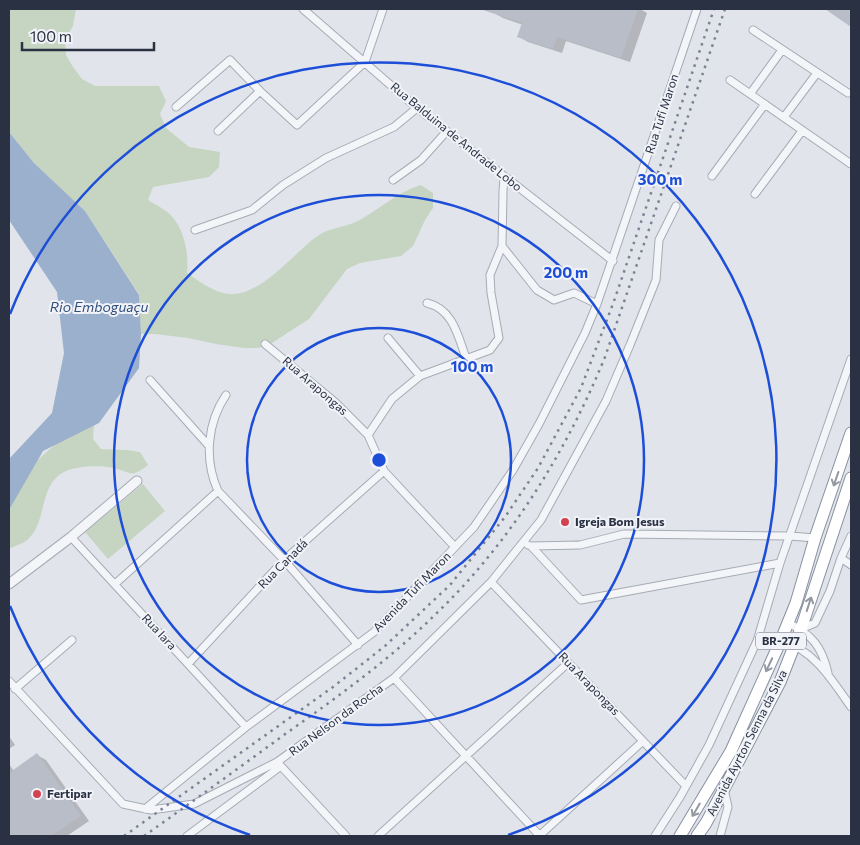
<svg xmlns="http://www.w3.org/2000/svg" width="860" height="845" font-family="Commissioner,sans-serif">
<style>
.green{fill:#c6d5c2}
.water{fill:#9bb0cc}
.shadow{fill:#0003}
.building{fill:#b8bdc8}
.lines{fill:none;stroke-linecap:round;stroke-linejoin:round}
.minor-casing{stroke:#a6abb5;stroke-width:9}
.tertiary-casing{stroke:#a6abb5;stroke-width:11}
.trunk-casing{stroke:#8891a2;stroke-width:13}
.minor{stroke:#f4f5f8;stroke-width:7}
.tertiary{stroke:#f4f5f8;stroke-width:9}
.trunk{stroke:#fff;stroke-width:11}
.rail{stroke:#7a8395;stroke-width:2.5;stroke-dasharray:2.5 5;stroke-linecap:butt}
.oneway{stroke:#9498a1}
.ring{fill:none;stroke:#1d4ed8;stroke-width:2.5}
.poi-dot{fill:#d44250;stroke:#f1f3f8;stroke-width:2}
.labels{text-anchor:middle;stroke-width:4;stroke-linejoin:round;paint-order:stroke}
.shield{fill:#f1f3f8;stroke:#656b79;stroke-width:1}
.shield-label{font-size:11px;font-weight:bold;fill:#293143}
.street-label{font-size:12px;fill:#293143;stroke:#f1f3f8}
.poi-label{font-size:12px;font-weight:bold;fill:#293143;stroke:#f1f3f8;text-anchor:start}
.water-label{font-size:14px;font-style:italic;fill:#314d79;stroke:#f1f3f8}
.centre{fill:#1d4ed8;stroke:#f1f3f8;stroke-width:2.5}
.ring-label{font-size:15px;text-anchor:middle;font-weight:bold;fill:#1d4ed8;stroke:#f1f3f8;stroke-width:4;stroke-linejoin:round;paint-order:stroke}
</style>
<rect width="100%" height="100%" fill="#e1e4ea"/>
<path class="green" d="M9 9H76L73 26 65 40 66 55 73 67 82 79 95 86H159L166 101 160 114 166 128 189 147 220 152 219 167 209 177 153 187 148 200C156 205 169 211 174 219 185 233 189 256 187 273 199 281 213 292 228 294 260 297 292 255 316 237 329 227 344 228 358 221 380 209 397 192 421 185L433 193V208L425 220 413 246 401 256 360 263 347 269 309 319 272 343 258 348H244L216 344 188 338 155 334H141L139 294 85 211 34 163 9 132Z
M80 422 94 426 93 439 101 449 127 450 140 452 148 465C130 479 132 472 113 468 101 465 75 466 64 472 38 485 48 524 26 541 22 544 14 546 9 549V497L31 466Z
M143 484 165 511 108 559 85 532Z"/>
<path class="water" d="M9 132 34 163 85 211 139 295 141 334 139 368 99 423 43 451 9 510V459L52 413 64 353 57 292 9 220Z"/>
<path class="shadow" d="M495 9H640L647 13 630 62 566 41 562 53 528 42 519 37 523 25 503 18 494 13Z
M9 736 15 745 9 749Z
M37 755 46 760 89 821 67 836H9V764L14 771Z"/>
<path class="building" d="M483 9H638L621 58 557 37 553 49 517 37 522 23 483 10Z
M825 9H851V27Z
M37 753 81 816 51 836H9V773Z"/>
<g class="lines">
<g class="minor-casing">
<path id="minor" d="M303 9 417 108 613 261
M753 30 848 93
M730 80 851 164
M750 94 782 50
M176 107 230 60 260 91 297 125 365 62 383 9
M784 117 817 73
M218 131 260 91
M712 176 765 104
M393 180 421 160 447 131
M755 194 802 131
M195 230 252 210 283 185 326 158 394 127 417 108
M502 246 537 290 554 300 574 293 597 304
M427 303C453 309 458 336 466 358
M388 338 420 376
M265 344 336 403 368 435 384 471 455 547
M150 380 209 446
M226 395C207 423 204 460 218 491L284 560 358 645
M368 435 392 399 420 376 490 350 499 338 491 293 490 275 502 246 503 191 504 177
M71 537 246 727
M528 545 531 546 581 600 780 563
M531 546 580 545 624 534 790 536 815 538
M841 558 851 565
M491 582 686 786
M115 584 218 491
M788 623C812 634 822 647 828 673
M801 629 815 623 830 591 841 558 851 536
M781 640C815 651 832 680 851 707
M188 664 284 560 384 471
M394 678 540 836
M9 681 123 804 151 810 194 804 277 762 394 678 491 582 541 520 606 401 630 345 656 280 659 240 676 206
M15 689 72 640
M279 764 346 836
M145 809 246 727 374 632 474 527 513 470 539 424 585 333 597 304 697 9
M187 836 281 766
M378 836 568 663
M539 836 643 741
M655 836 680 797 709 745 757 641 780 563 851 359
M720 836 728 807 724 789"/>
</g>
<g class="tertiary-casing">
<path id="tertiary" d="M9 584 71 537 137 481"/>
</g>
<g class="trunk-casing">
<path id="trunk" d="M680 836 731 751 781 640 796 603 815 538 851 433
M697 836 706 823 724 789 780 682 802 626 851 478"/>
</g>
<use href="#minor" class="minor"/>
<use href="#tertiary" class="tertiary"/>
<use href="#trunk" class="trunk"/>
<path class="rail" d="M124 836 333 687 385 646 450 585 505 517 538 468 581 388 614 301 714 9
M144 836C192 802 240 767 288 732 342 694 394 656 441 609 513 538 567 450 605 357L725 9"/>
</g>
<defs><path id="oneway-shaft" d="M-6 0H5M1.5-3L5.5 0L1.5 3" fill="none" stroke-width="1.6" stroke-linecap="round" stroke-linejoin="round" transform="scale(1.25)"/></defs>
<g class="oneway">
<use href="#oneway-shaft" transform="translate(836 479) rotate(109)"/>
<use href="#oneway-shaft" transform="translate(809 604) rotate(-72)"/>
<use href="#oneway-shaft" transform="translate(769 665) rotate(115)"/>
<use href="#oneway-shaft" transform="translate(696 810) rotate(120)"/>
</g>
<g class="ring">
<circle cx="379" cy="460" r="132"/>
<circle cx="379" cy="460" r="265"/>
<path d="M250 835A397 397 0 0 1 10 606M10 314A397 397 0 1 1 508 835"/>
</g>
<g class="poi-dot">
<circle cx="565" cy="522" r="5"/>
<circle cx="37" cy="794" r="5"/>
</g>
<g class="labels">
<rect class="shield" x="756" y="632.5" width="50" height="17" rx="4"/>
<g class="shield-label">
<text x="781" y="645">BR-277</text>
</g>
<g class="street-label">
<text transform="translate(662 114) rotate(-72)" y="4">Rua Tufi Maron</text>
<text transform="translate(456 137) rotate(39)" y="4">Rua Balduina de Andrade Lobo</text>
<text transform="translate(315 386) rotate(41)" y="4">Rua Arapongas</text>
<text transform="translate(283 564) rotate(-45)" y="4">Rua Canadá</text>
<text transform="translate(412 592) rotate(-46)" y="4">Avenida Tufi Maron</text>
<text transform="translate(159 632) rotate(47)" y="4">Rua Iara</text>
<text transform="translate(589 684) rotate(46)" y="4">Rua Arapongas</text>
<text transform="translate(336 720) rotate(-36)" y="4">Rua Nelson da Rocha</text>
<text transform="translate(747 743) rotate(-63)" y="4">Avenida Ayrton Senna da Silva</text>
</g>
<g class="poi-label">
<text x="575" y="526">Igreja Bom Jesus</text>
<text x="47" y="798">Fertipar</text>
</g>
<g class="water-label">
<text x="99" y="312">Rio Emboguaçu</text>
</g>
</g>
<circle cx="379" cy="460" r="8" class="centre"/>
<g class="ring-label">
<text x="660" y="185">300 m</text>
<text x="566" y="278">200 m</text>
<text x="472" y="372">100 m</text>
</g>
<rect width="860" height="845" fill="none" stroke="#293143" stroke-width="20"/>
<path d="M22 42v8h132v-8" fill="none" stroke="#293143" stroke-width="2.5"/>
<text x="30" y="42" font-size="15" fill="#293143" stroke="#f1f3f8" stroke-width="4" paint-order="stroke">100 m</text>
</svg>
